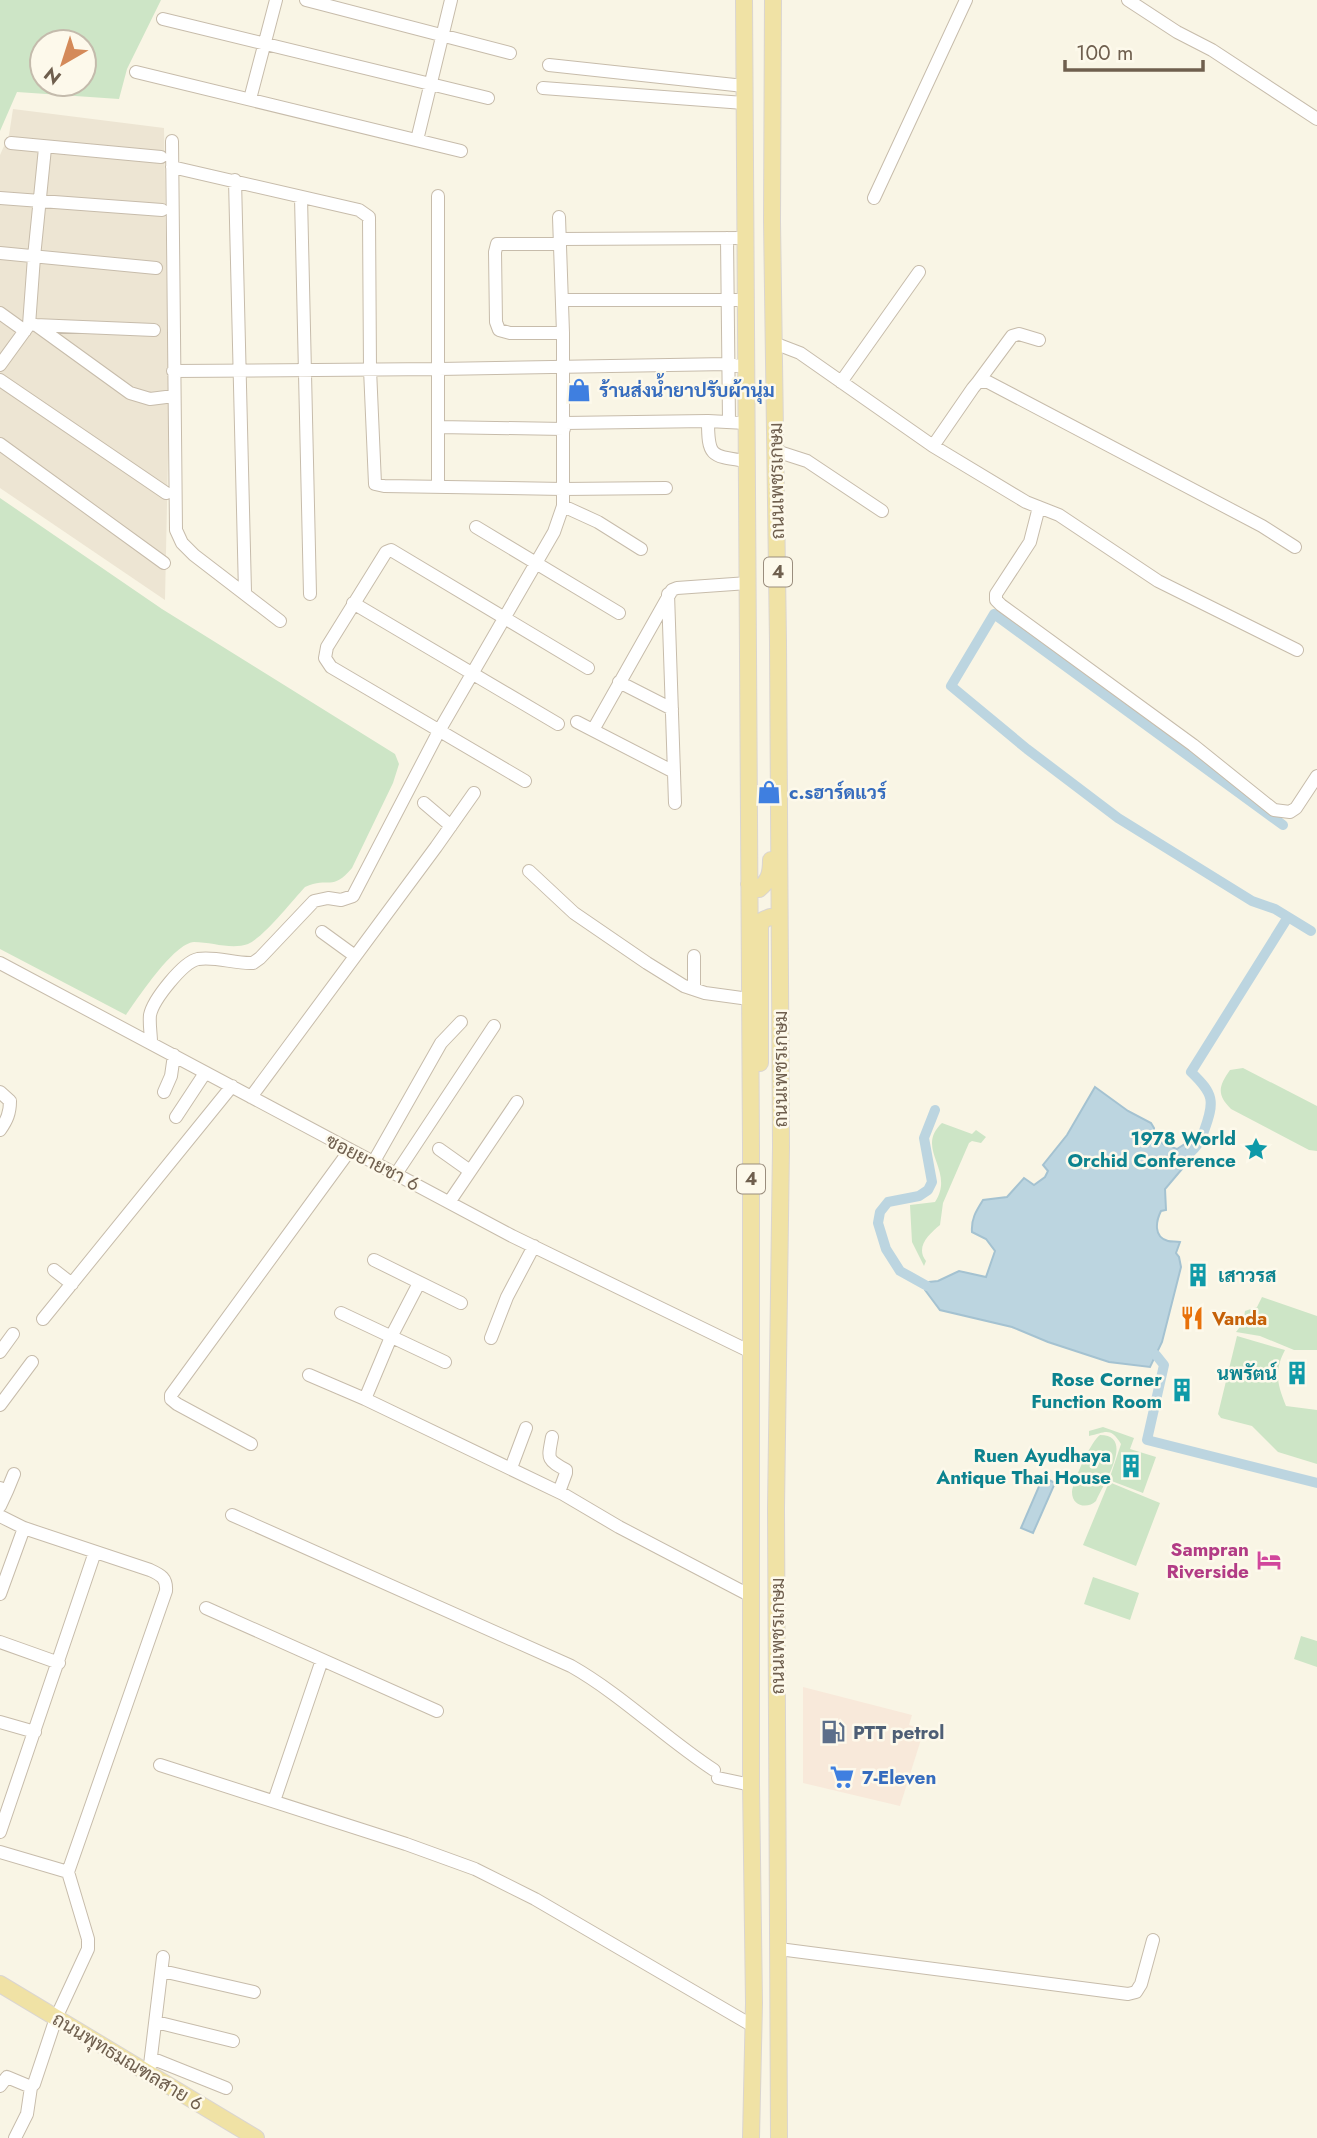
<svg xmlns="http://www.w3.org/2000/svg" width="1317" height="2138" font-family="Jost,Sarabun,sans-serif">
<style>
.residential{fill:#ede5d3}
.commercial{fill:#f8e9da}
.green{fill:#cde5c6;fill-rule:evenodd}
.water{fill:#bcd5e0;stroke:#a4c2d1;stroke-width:2}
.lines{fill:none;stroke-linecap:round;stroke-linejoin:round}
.canal{stroke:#bcd5e0;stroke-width:10}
.minor-casing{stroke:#c7bcab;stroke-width:14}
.major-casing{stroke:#dad5d1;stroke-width:18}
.minor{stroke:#fff;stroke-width:12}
.major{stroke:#f0e2a5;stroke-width:16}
.labels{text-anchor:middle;stroke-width:5;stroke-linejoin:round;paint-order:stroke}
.shield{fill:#fdf9eb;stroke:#9a8d7d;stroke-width:2}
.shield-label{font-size:18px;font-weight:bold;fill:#6f5f4e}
.shop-label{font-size:19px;font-weight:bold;fill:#366cbe;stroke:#fdf9eb;text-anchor:start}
.street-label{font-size:19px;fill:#6f5f4e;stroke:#fdf9eb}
.culture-label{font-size:19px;font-weight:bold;fill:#0d838f;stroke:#fdf9eb;text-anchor:end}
.food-label{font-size:19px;font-weight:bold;fill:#c56008;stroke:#fdf9eb;text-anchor:start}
.hotel-label{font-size:19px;font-weight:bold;fill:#b23c85;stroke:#fdf9eb;text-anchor:end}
.service-label{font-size:19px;font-weight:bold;fill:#4e5e75;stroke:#fdf9eb;text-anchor:start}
</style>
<rect width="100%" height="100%" fill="#f9f5e5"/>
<path class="residential" d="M13 109 164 128 169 408 165 600 0 488V155L9 135Z"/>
<path class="commercial" d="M803 1687 912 1715 909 1725 924 1730 900 1806 803 1783Z"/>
<path class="green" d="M0 0H161L127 69 119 99 17 92 0 131ZM42 42H84V84H42Z
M0 498 162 609 395 754 399 764 393 783 352 868C332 892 329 876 305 887 292 901 264 937 248 944 231 950 212 942 194 942 174 943 138 998 126 1015L0 949Z
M1243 1068 1317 1106V1151L1309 1150 1231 1109C1216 1094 1219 1086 1230 1070Z
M942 1123 972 1134 976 1130 986 1137 981 1143 972 1141 969 1143 943 1203 940 1225C929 1234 915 1247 926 1261L924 1266 912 1242 910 1205 935 1202C956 1170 914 1149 942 1123Z
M1262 1297 1317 1316V1350H1294L1260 1336 1236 1332 1243 1323 1245 1311 1257 1307Z
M1237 1336 1285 1350C1274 1371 1277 1384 1286 1406L1317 1410V1464L1278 1452 1252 1426 1221 1418 1218 1414Z
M1103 1427 1134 1438 1130 1449 1156 1457 1143 1493 1109 1480 1121 1444C1110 1426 1105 1433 1089 1436V1431Z
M1100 1435C1136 1435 1103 1485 1096 1501 1088 1509 1072 1507 1072 1492 1073 1481 1091 1441 1100 1435Z
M1109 1482 1160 1503 1136 1566 1083 1545Z
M1093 1577 1139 1593 1130 1620 1084 1604Z
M1301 1636 1317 1641V1667L1294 1659Z"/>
<path class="water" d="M1095 1087 1128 1111 1151 1123 1154 1128V1134L1163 1144 1177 1149 1188 1142 1182 1169 1165 1189 1166 1210 1161 1211C1156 1221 1153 1237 1168 1241 1172 1242 1176 1241 1180 1242L1176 1253 1179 1257 1181 1267 1162 1342 1150 1367 1109 1362 1048 1342 1012 1327 940 1310 925 1290 929 1282 938 1281 959 1271 986 1277 995 1251 986 1239 972 1232C971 1219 976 1211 983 1200L1007 1197 1024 1178 1034 1185 1045 1177 1048 1171 1043 1165 1067 1135Z
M1043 1477 1055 1483 1033 1533 1021 1528Z"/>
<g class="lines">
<path class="canal" d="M1283 825 994 614 951 686 1027 749 1118 818 1252 901 1275 909 1311 931
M1184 1157C1196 1149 1199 1143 1204 1131 1215 1101 1214 1094 1191 1072L1288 917
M927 1286 900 1271 886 1249 878 1223 880 1212 888 1202 919 1196 928 1190 932 1182 924 1138 935 1110
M1156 1355 1164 1365 1147 1440 1317 1483"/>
<g class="minor-casing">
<path id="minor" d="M306 0 510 53
M1128 0 1177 32 1212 50 1317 119
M163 19 488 98
M549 65 744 86
M136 72 461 151
M543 88 744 103
M250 99 276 0
M417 140 451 0
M172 141 176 530 182 543 194 555 280 621
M11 143 161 157
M172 167 359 210 369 217 370 369 375 484 384 486 563 489V506
M235 180 245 592
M301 197 310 594
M0 198 162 210
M874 198 966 0
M559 217 563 333V489L666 488
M727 238 729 421
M560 239 744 238
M560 244H497L495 252 496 322 499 330 510 333H563
M0 253 156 268
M562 300H745
M0 313 25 331
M35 325 154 330
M36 325 130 393 150 399 174 396
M774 343 800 353 933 446 1026 502 1059 515 1158 581 1297 650
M0 365 29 325 34 257 45 148
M173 371 439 369 728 364 745 367
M0 380 166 493
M841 382 919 272
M978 382 1012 336 1019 334 1039 340
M708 421C708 457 711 456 746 461
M564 423 708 421 746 423
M438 427 564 429
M0 444 164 563
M933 446 973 388 978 382H988L1262 526 1295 547
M776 451 807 461 882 511
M438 487V196
M1039 507 1030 542 996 594V600L1001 605 1193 745 1274 810 1290 812 1296 808 1317 776
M476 527 619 613
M668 594 675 803
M353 603 558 724
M619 682 672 709
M577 722 674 772
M593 730 672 590 677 588 748 583
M525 781 331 667 325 658 327 647 386 552 391 550 588 668
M424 803 451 826
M529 871 574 913 647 963 684 986 705 993 749 999
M322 932 355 956
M694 956V989
M0 963 512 1236 751 1352
M151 1042C151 1034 149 1024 150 1015 153 1000 183 962 198 959 216 956 235 964 253 963L260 958 314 901 328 898 341 900 353 896 439 731 554 532 563 506 598 522 641 549
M0 1092 10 1101C10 1113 7 1120 0 1130
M164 1092 171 1076 174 1055
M251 1097 436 847 474 793
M176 1117 205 1073
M439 1149 470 1171
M373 1163 441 1043 461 1022
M396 1174 494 1026
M450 1201 517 1102
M374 1260 461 1303
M54 1270 72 1284
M341 1313 445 1362
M43 1319 232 1086
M491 1338 507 1297 534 1246
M0 1352 13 1334
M309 1375 365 1399 563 1494 619 1527 751 1596
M365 1399 391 1337 419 1283
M0 1405 32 1362
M552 1437C548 1459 546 1459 566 1470V1473L559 1492
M251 1444 177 1404 171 1399V1395L350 1150
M511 1468 526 1428
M0 1488 7 1491 0 1506
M7 1491 14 1474
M232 1515 571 1666C622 1695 665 1738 714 1770
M0 1516 24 1528 150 1570C161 1575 167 1578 166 1591L68 1872 88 1939V1949L56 2018 34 2084 31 2087 7 2077 0 2086
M0 1594 24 1528
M206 1608 437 1711
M0 1642 59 1663
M0 1722 35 1732
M160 1765 406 1844 475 1869 535 1899 753 2026
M718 1778 751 1785
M274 1801 322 1660
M0 1832 95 1552
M0 1852 68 1872
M779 1949 1128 1994 1136 1992 1141 1984 1153 1940
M162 1971 254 1992
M156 2022 233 2041
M151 2058 226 2088
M149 2073 163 1957
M15 2138 27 2114 31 2087"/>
</g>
<g class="major-casing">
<path id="major" d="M744 0 751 1146V1785L754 2003 751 2138
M773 0 772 221 778 642 781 1147 776 1509 779 2138
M749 884 759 889C769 881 771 873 771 860
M760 1063V926L763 920 770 917 779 919
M0 1984 256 2138"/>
</g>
<use href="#minor" class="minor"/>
<use href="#major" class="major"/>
</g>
<defs>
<g id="shop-bare" transform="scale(1.89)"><path d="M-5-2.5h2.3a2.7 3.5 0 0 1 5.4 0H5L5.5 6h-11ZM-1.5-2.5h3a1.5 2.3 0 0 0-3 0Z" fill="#3f7fe0" stroke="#fdf9eb" stroke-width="2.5" paint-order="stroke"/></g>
<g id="sight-bare" transform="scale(1.89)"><path d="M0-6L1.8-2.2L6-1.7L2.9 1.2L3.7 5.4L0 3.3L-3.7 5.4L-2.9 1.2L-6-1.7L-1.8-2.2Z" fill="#0f9aa8" stroke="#fdf9eb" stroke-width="2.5" paint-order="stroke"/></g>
<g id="building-bare" transform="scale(1.89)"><path d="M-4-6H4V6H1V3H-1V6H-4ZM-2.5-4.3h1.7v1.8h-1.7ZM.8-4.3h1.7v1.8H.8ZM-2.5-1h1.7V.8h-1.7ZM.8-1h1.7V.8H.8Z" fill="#0f9aa8" stroke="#fdf9eb" stroke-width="2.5" paint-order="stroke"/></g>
<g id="restaurant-bare" transform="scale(1.89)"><path d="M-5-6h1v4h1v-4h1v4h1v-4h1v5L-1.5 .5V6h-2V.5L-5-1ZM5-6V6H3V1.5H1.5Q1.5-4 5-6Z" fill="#e8710a" stroke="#fdf9eb" stroke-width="2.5" paint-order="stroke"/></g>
<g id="hotel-bare" transform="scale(1.89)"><path d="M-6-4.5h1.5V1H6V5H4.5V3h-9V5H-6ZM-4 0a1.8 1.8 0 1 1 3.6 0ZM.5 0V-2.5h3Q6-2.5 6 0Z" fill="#d1479c" stroke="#fdf9eb" stroke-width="2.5" paint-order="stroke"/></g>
<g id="fuel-bare" transform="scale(1.89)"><path d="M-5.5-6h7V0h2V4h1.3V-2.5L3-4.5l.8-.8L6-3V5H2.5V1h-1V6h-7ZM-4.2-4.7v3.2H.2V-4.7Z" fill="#5c6f8a" stroke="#fdf9eb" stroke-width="2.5" paint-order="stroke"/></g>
<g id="supermarket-bare" transform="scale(1.89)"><path d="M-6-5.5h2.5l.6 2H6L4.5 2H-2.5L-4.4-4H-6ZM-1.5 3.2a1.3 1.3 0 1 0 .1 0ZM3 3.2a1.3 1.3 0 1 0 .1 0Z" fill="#3f7fe0" stroke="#fdf9eb" stroke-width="2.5" paint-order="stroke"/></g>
</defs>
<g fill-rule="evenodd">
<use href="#shop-bare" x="579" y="390"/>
<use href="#shop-bare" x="769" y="792"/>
<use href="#sight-bare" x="1256" y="1149"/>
<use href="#building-bare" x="1198" y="1275"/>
<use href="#restaurant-bare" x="1192" y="1318"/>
<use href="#building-bare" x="1297" y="1373"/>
<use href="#building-bare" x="1182" y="1390"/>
<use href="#building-bare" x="1131" y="1466"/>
<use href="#hotel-bare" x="1269" y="1560"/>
<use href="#fuel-bare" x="833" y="1732"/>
<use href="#supermarket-bare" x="842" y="1777"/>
</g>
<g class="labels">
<g class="shield">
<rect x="764" y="557.5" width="28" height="29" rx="5"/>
<rect x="737" y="1164.5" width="28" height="29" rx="5"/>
</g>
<g class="shield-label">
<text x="778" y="578">4</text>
<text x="751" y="1185">4</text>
</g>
<g class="shop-label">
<text x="599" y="397">ร้านส่งน้ำยาปรับผ้านุ่ม</text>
<text x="789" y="799">c.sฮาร์ดแวร์</text>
<text x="862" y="1784">7-Eleven</text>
</g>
<g class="street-label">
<text transform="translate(776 481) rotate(-91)" y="7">ถนนเพชรเกษม</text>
<text transform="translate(780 1069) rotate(-90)" y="7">ถนนเพชรเกษม</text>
<text transform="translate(373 1162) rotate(27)" y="7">ซอยยายชา 6</text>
<text transform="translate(777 1636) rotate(-90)" y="7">ถนนเพชรเกษม</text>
<text transform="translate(128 2061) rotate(31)" y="7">ถนนพุทธมณฑลสาย 6</text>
</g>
<g class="culture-label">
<text x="1236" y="1145">1978 World<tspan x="1236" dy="22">Orchid Conference</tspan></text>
<text x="1218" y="1282" text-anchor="start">เสาวรส</text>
<text x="1277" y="1380">นพรัตน์</text>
<text x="1162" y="1386">Rose Corner<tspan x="1162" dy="22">Function Room</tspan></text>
<text x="1111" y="1462">Ruen Ayudhaya<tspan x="1111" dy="22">Antique Thai House</tspan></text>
</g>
<g class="food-label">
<text x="1212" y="1325">Vanda</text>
</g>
<g class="hotel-label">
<text x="1249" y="1556">Sampran<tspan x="1249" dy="22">Riverside</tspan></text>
</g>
<g class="service-label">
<text x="853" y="1739">PTT petrol</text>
</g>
</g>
<g transform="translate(63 63) rotate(219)"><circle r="33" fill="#fdf9eb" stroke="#c4bbac" stroke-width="2"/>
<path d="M0-5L12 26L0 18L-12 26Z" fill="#d48a59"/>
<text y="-10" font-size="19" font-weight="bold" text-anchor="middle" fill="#6f5f4e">N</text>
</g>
<path d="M1065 60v10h138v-10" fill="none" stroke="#6f5f4e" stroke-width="3.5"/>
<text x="1076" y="60" font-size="21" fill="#6f5f4e" stroke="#fdf9eb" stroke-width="5" paint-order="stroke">100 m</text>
</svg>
